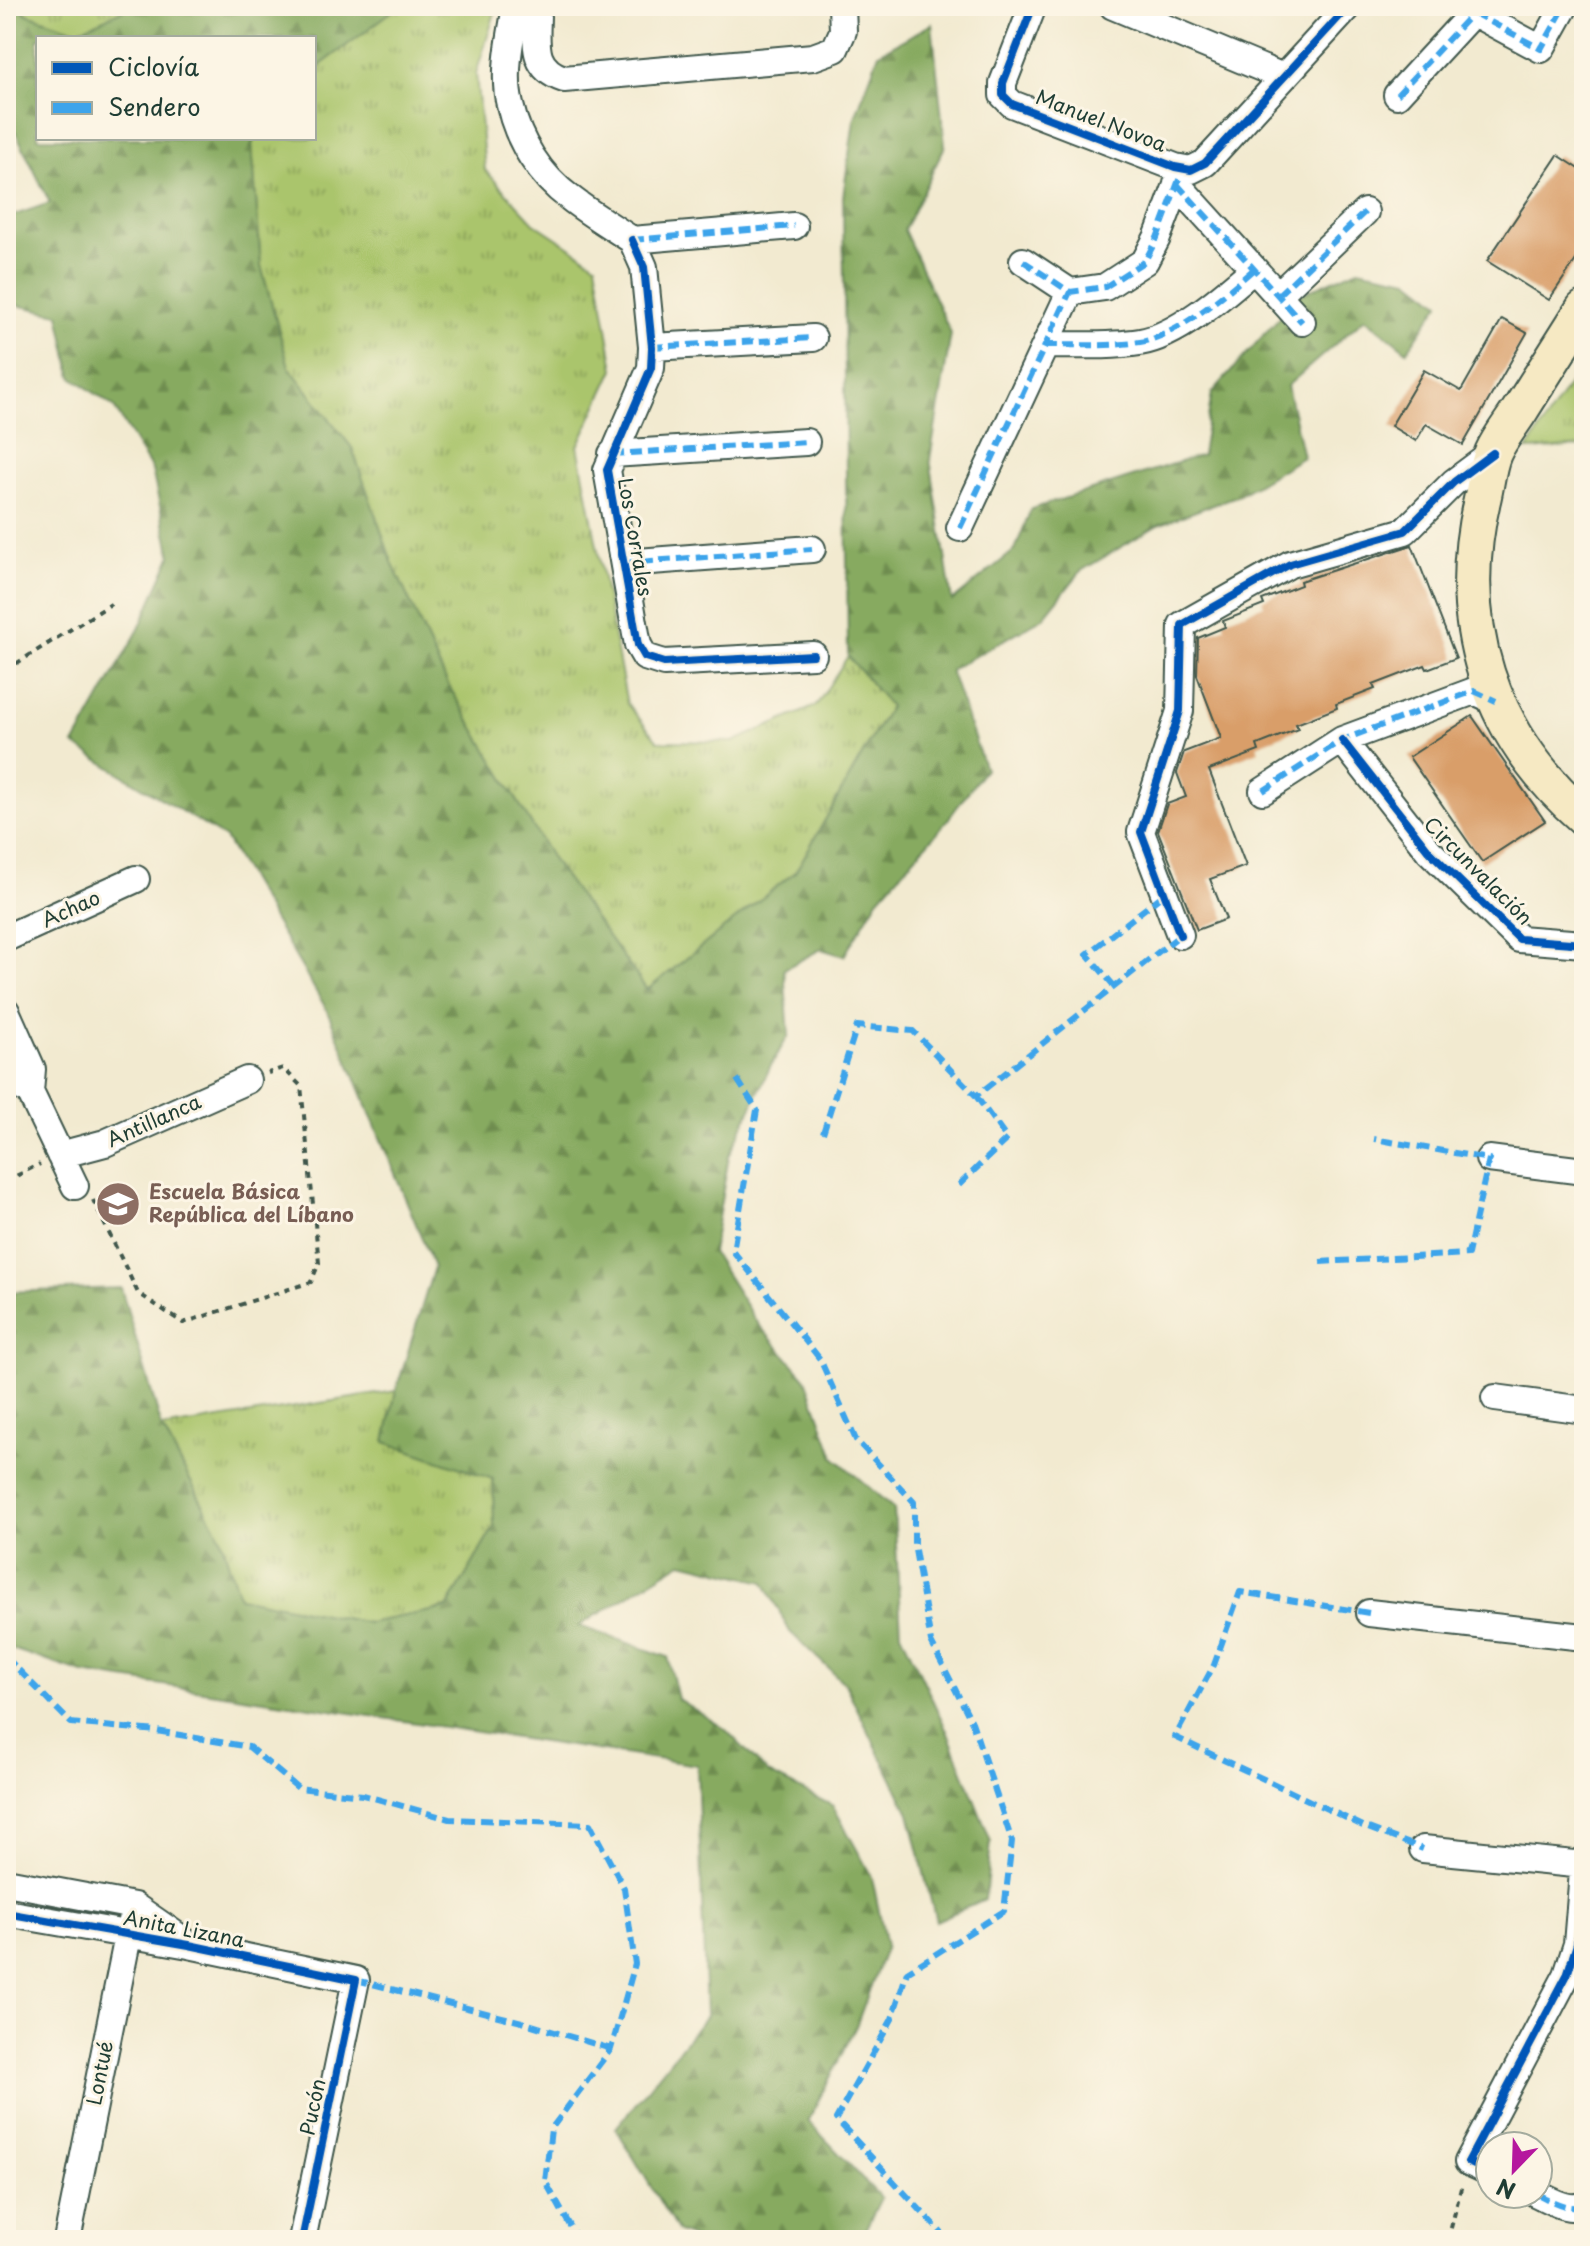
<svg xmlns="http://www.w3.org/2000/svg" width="1590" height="2246" font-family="'Playpen Sans',sans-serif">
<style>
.grass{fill:url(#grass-tufts);stroke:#648150;stroke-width:2}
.forest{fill:url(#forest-firs);stroke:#53744a;stroke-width:2}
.building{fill:#d99e69}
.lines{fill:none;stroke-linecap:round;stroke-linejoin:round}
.street-casing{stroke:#3f574b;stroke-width:30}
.secondary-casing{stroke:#3f574b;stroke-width:40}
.path{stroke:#3f574b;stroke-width:4;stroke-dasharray:6 6;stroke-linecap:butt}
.street{stroke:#fff;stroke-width:26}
.secondary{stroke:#f6e9c3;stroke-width:36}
.quiet{stroke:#3da4eb;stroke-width:6;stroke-dasharray:12 6;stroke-linecap:butt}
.cycleway-casing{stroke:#fcf5e5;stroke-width:13}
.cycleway{stroke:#0057b8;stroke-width:8}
.labels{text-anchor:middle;stroke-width:6;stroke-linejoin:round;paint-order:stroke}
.street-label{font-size:20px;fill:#1f3d34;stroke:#fcf5e5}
.education-label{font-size:20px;font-weight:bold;fill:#785e54;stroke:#fcf5e5;text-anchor:start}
</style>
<defs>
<pattern id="grass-tufts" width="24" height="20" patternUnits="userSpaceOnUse" patternTransform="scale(2)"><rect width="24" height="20" fill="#aac56c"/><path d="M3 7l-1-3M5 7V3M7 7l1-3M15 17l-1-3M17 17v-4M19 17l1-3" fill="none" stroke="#8aa15a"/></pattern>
<pattern id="forest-firs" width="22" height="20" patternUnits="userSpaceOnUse" patternTransform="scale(2)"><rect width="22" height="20" fill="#87aa60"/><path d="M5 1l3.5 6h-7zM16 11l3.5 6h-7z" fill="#6e8c50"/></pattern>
</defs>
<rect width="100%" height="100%" fill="#fcf5e5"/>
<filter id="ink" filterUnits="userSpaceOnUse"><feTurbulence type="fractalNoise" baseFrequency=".0125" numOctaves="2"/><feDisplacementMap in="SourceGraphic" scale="16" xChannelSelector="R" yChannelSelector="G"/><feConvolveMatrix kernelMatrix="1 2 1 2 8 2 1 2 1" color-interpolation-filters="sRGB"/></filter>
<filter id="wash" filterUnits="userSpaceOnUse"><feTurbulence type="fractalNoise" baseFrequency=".006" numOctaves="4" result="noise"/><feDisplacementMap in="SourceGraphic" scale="32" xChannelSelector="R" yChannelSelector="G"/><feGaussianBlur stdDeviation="1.8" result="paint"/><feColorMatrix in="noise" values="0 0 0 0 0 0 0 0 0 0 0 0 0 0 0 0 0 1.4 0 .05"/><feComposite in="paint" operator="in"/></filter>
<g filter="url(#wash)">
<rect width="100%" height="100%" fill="#f2ead0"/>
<path class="grass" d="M18 6H132L78 31 27 14Z
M389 6H497L476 74 485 170 534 223 596 264 614 369 578 446 627 704 658 741 733 742 816 706 848 656 890 706 796 871 647 990 554 862 447 683 393 565 352 448 289 367 261 266 252 144 255 138H314V70L391 12Z
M1584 361V446L1527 450Z
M396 1391 385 1441 493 1479 494 1527 447 1608 368 1623 239 1597 220 1536 162 1428Z"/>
<path class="forest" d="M6 6H18L27 14 78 31 132 6H389L391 12 314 70V38H38V138H255L252 144 261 266 289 367 352 448 393 565 447 683 554 862 647 990 796 871 890 706 848 656 843 197 854 120 879 53 932 24 945 146 904 230 951 334 930 459 952 601 1015 550 1031 509 1202 455 1212 393 1299 295 1358 269 1409 279 1440 303 1407 351 1365 318 1287 386 1303 457 1239 495 1158 525 1081 571 1043 618 950 670 985 769 946 822 878 899 844 956 821 949 784 969 789 1035 771 1065 729 1156 712 1252 757 1323 806 1379 834 1457 894 1509 901 1633 947 1731 991 1842 985 1899 936 1921 909 1813 845 1684 790 1632 764 1582 682 1562 579 1626 668 1657 678 1699 725 1729 768 1773 833 1806 872 1877 886 1946 856 2026 808 2121 881 2198 860 2240H700L678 2232 616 2128 706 2016 697 1765 83 1673 6 1647V1292L121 1288 162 1428 220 1536 239 1597 368 1623 447 1608 494 1527 493 1479 385 1442 396 1391 434 1267 327 1010 225 838 74 745 139 629 171 556 152 470 114 407 72 377 59 314 6 303V218L50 203 6 112Z"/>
<g id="blocks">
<path class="building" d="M1558 155 1584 172V248L1549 300 1487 261Z
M1502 319 1527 333 1463 445 1426 424 1416 441 1391 426 1424 370 1461 391Z
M1412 545 1456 658 1427 669 1425 665 1373 685 1375 689 1336 704 1337 708 1296 724 1298 729 1257 745 1259 751 1209 770 1246 866 1210 879 1226 919 1197 930 1158 831 1167 804 1186 797 1177 773 1184 752 1221 738 1197 675 1198 638 1225 627 1223 621 1264 605 1262 600 1301 585 1300 581Z
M1472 716 1545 821 1482 862 1409 757Z"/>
</g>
</g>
<g filter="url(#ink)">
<use href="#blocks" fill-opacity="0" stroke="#3f574b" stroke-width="2"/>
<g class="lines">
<g class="street-casing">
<path id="street" d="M516 6C511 37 502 74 510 105 518 141 540 176 570 198 589 213 611 226 632 240
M537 6C538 38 528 67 564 79L813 57 835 49 843 31 842 6
M1033 6 1003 83V95L1012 104 1175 167 1191 170 1205 163 1349 6
M1113 6 1283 77
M1474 13 1541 49 1565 6
M1397 95 1479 6
M1177 184 1302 322
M632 240 644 267 652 347 651 368 607 470 638 645 645 657 664 663 813 655
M632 240 794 226
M1023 261 1070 292 1105 287 1145 261 1157 238 1183 169
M1278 295 1365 212
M1046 345C1077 345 1109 347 1140 342 1178 336 1225 294 1254 269
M652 347 813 338
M612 454 806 442
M960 528 1070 292
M624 563 812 549
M1342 740 1429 851 1519 939 1584 944
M1263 791 1342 740 1474 691 1496 701
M1180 935 1141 832 1180 711 1182 625 1290 564 1405 531 1454 482 1493 453
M6 938 136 879
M6 1011 32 1069 30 1092 75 1186
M6 1070 11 1081 30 1092
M60 1155 105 1143 247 1080
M1489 1159 1584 1171
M1495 1398 1584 1410
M1369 1613 1584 1637
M1423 1849 1584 1865
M6 1882 134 1906 183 1940
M6 1913 189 1945 356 1980 302 2240
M1490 2172 1468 2162 1567 1975 1577 1944 1584 1860
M1537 2194C1552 2201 1569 2212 1584 2205
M67 2240 134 1906"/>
</g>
<g class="secondary-casing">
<path id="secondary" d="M1584 309C1563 342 1543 374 1522 407 1513 422 1500 437 1493 453 1487 467 1486 485 1482 500 1453 623 1489 735 1584 817"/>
</g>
<path class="path" d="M6 670 111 604
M6 1181 40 1164
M93 1200 138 1293 183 1323 311 1282 319 1263 301 1086 283 1068 268 1073
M1448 2240 1462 2184"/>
<use href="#street" class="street"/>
<use href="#secondary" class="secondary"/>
<path class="quiet" d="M1474 13 1541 49 1565 6
M1397 95 1479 6
M1177 184 1302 322
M632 240 794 226
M1023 261 1070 292 1105 287 1145 261 1157 238 1183 169
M1278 295 1365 212
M1046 345C1077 345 1109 347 1140 342 1178 336 1225 294 1254 269
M652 347 813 338
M612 454 806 442
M960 528 1070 292
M624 563 812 549
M1263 791 1342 740 1474 691 1496 701
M1115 987 1087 954 1164 894
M737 1079 757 1110 733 1251 820 1359 856 1440 914 1502V1544L931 1642 972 1722 1012 1841 1004 1911 907 1972 892 2019 836 2119 948 2240
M823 1133 857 1026 913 1031 976 1096 1180 935 1179 931
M959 1185 1007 1139 976 1096
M1320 1262 1468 1254 1489 1159 1374 1139
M1369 1613 1240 1592 1214 1665 1175 1737 1363 1826 1423 1849
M6 1657 71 1723 157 1731 249 1747 298 1788 363 1795 449 1819 590 1824 624 1888 635 1964 611 2049 551 2129 545 2181 578 2240
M356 1980 522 2022 611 2049
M1537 2194C1552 2201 1569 2212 1584 2205"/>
<g class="cycleway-casing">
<path id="cycleway" d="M1033 6 1003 83V95L1012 104 1175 167 1191 170 1205 163 1349 6
M632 240 644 267 652 347 651 368 607 470 638 645 645 657 664 663 813 655
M1342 740 1429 851 1519 939 1584 944
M1180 935 1141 832 1180 711 1182 625 1290 564 1405 531 1454 482 1493 453
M6 1913 189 1945 356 1980 302 2240
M1490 2172 1468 2162 1567 1975 1577 1944 1584 1860"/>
</g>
<use href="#cycleway" class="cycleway"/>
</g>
</g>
<defs>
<g id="school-disc" transform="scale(2.3)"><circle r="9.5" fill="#8d6e63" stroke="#fcf5e5"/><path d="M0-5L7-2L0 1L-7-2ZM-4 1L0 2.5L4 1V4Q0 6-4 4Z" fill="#fff"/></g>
</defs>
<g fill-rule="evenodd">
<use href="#school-disc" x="118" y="1204"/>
</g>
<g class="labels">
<g class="street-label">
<text transform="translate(1101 121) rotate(21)" y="7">Manuel Novoa</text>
<text transform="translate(635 537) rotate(80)" y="7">Los Corrales</text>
<text transform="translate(1478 871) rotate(45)" y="7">Circunvalación</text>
<text transform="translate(71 909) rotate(-24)" y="7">Achao</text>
<text transform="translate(154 1121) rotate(-24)" y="7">Antillanca</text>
<text transform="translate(184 1929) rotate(11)" y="7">Anita Lizana</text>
<text transform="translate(100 2073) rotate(-79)" y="7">Lontué</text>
<text transform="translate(313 2107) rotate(-78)" y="7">Pucón</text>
</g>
<g class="education-label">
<text x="149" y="1199">Escuela Básica<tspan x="149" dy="23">República del Líbano</tspan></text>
</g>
</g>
<rect width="1590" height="2246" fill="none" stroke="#fcf5e5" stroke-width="32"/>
<rect x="36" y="36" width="280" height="104" fill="#fcf5e5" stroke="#a4ab9e" stroke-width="2"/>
<rect x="52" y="62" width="40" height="12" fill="#0057b8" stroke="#a4ab9e" stroke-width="2"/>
<text x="108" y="76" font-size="24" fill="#1f3d34">Ciclovía</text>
<rect x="52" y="102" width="40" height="12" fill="#3da4eb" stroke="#a4ab9e" stroke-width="2"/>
<text x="108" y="116" font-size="24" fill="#1f3d34">Sendero</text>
<g transform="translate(1514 2170) rotate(203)"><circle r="38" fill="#fcf5e5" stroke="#a4ab9e" stroke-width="2"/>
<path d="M0-6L14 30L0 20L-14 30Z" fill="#b5179e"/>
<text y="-12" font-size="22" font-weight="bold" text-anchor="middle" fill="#1f3d34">N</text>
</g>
</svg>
